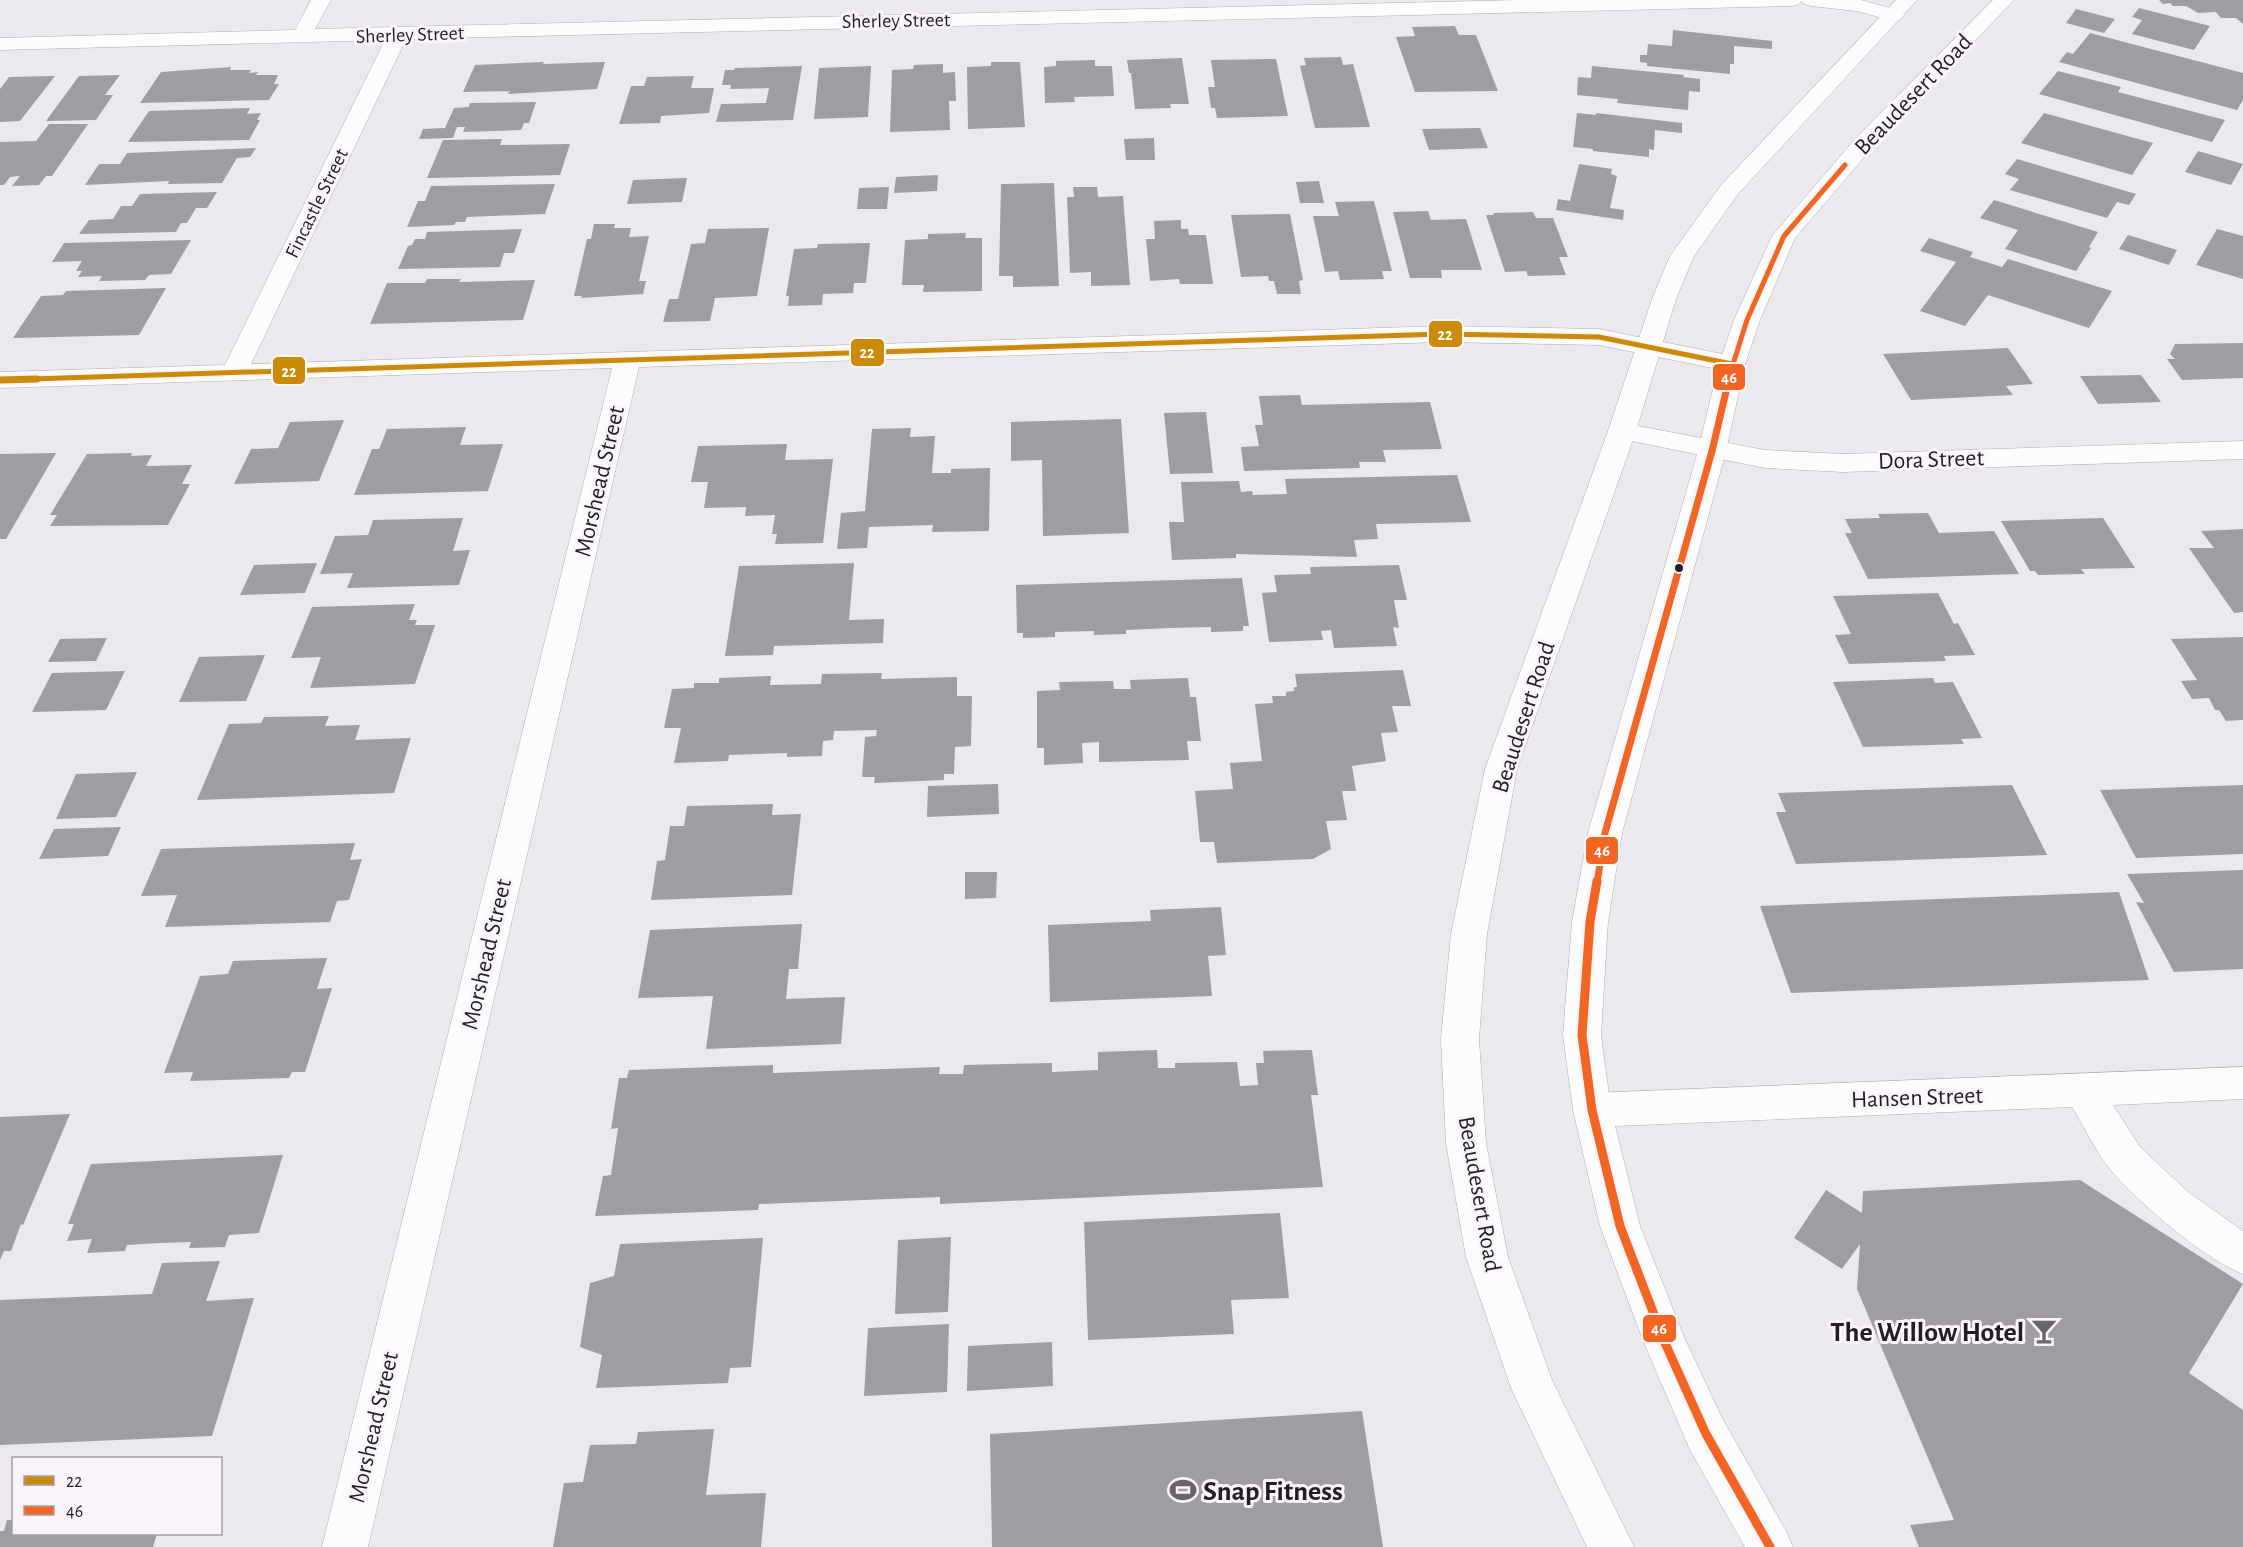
<svg xmlns="http://www.w3.org/2000/svg" width="2243" height="1547" font-family="'Alegreya Sans',sans-serif">
<style>
.building{fill:#9f9da1}
.lines{fill:none;stroke-linecap:round;stroke-linejoin:round}
.minor-casing{stroke:#adabaf;stroke-width:1}
.highway-casing{stroke:#adabaf;stroke-width:1}
.minor{fill:#fcfcfc;fill-rule:evenodd}
.highway{fill:#fcfcfc;fill-rule:evenodd}
.bus-1-far1-casing{stroke:#faf5fd;stroke-width:8}
.bus-1-casing{stroke:#faf5fd;stroke-width:11}
.bus-2-far2-casing{stroke:#faf5fd;stroke-width:8}
.bus-2-far1-casing{stroke:#faf5fd;stroke-width:11}
.bus-2-casing{stroke:#faf5fd;stroke-width:14}
.bus-1-far1{stroke:#cc8b07;stroke-width:5}
.bus-1{stroke:#cc8b07;stroke-width:7}
.bus-2-far2{stroke:#f26522;stroke-width:5}
.bus-2-far1{stroke:#f26522;stroke-width:7}
.bus-2{stroke:#f26522;stroke-width:9}
.bus-dot{fill:#201e21;stroke:#faf5fd;stroke-width:2}
.labels{text-anchor:middle;stroke-width:6;stroke-linejoin:round;paint-order:stroke}
.far-street-label{font-size:20px;fill:#201e21;stroke:#faf5fd}
.street-label{font-size:24px;fill:#201e21;stroke:#faf5fd}
.near-poi-label{font-size:28px;font-weight:bold;fill:#201e21;stroke:#faf5fd;text-anchor:end}
.line-badge{stroke:#faf5fd;stroke-width:2}
.badge-label{font-size:16px;text-anchor:middle;font-weight:bold;fill:#fff}
</style>
<rect width="100%" height="100%" fill="#ece9ee"/>
<path class="building" d="M2159 0H2243V24L2236 18H2221L2216 12 2198 13 2186 6H2173L2170 3 2163 4Z
M2139 8 2210 26 2194 50 2132 34 2142 20 2132 17Z
M2076 9 2115 19 2104 33 2066 23Z
M1455 26 1459 35H1476L1498 91 1415 92 1396 37 1415 36 1412 27Z
M1673 30 1772 41V49L1734 46V64H1730V74L1647 66V63L1640 62V55H1647L1648 44 1672 46Z
M2090 33 2243 73V100L2237 110 2059 62 2067 52 2073 54Z
M1341 57 1343 65 1353 64 1370 127 1315 128 1300 66 1306 65 1304 58Z
M1182 58 1189 104H1170L1171 108 1135 109 1131 73H1129L1127 60Z
M1276 59 1288 116 1217 118 1215 108H1211L1208 87H1215L1211 60Z
M1095 60V66H1112L1114 96 1074 97 1075 102 1045 103 1044 67 1056 66V61Z
M544 62 543 64 605 62 597 89 508 94 510 91 463 92 475 65Z
M991 62H1020L1025 127 968 129 967 67 991 66Z
M943 64V73L955 72 956 101H949L950 130 890 132 892 70 913 69 914 65Z
M802 66 793 120 716 122 721 104 766 103 769 88 730 89 731 85H722L725 70H734L735 68Z
M871 66 868 117 814 119 819 68Z
M1592 66 1684 75 1683 77 1700 79V92L1689 91 1688 110 1617 103 1618 99 1577 95 1578 77 1591 78Z
M231 67 230 70H251L249 73 258 72 256 75H278L274 84H279L269 100 140 103 161 72Z
M2058 71 2121 87 2118 92 2225 120 2212 142 2039 94Z
M120 75 105 95H113L96 120 46 121 79 76Z
M55 76 20 121 0 122V89L9 77Z
M694 76 691 88H714L709 113 661 116 660 123 619 124 631 86H644L647 77Z
M536 102 529 123H524L521 130 463 132 465 127H457L453 138 419 139 423 129 445 128 454 108 469 107 470 103Z
M250 108 247 114 261 113 257 120H260L249 140 128 142 149 111Z
M1577 113 1596 115V113L1682 123V133L1655 130 1654 150 1649 149V157L1593 151V149L1573 147Z
M2044 113 2153 143 2132 175 2021 143Z
M49 124H88L52 176H46L39 185 12 186 20 176 10 177 4 185H0V142L36 141Z
M1480 128 1488 148 1429 150 1422 129Z
M1154 138 1155 160H1126L1124 139Z
M502 139 500 145 570 144 560 175 427 178 443 140Z
M256 148 250 157 237 158 222 183 168 184 169 181 85 185 99 164H120L127 153Z
M2198 151 2243 164 2231 185 2185 172Z
M2017 159 2136 194 2129 205 2117 202 2107 218 2010 190 2019 179 2005 174Z
M1579 164 1612 169 1611 174 1617 176 1610 208 1624 210 1623 220 1556 210 1558 199 1570 201Z
M938 175 937 191 894 193 896 177Z
M687 178 682 202 627 204 633 180Z
M1319 181 1324 203H1300L1296 182Z
M1054 183 1059 286 1013 287V276H999L1001 184Z
M555 184 545 214 467 217 465 222H456L454 225 407 227 418 201H425L431 186Z
M889 187 887 209H857L859 188Z
M1073 187H1097L1098 197 1123 196 1130 285 1091 286V272L1070 273 1067 197H1074Z
M217 192 207 208H196L187 223H181L176 232 79 234 89 220 113 219 121 206H132L140 194Z
M1994 200 2098 232 2089 247 2091 248 2076 271 2005 249 2018 230 1980 218Z
M1374 201 1392 271H1382L1384 279 1340 280 1338 271 1325 272 1313 216H1339L1335 202Z
M1428 211 1431 220 1466 219 1482 270H1441L1442 278H1410L1393 212Z
M1533 212 1536 218H1553L1568 257H1559L1566 275 1528 276 1526 271 1505 272 1486 215H1494L1493 213Z
M1290 214 1303 280 1299 281 1301 294H1277L1274 281H1269L1268 276 1241 277 1231 215Z
M1181 220V229H1188L1189 235H1206L1213 284H1180L1179 279 1150 281 1146 239H1155L1154 221Z
M594 224H615L614 228H631L629 237 649 236 639 281H646L643 294 581 298 582 296H574L587 239H591Z
M769 228 757 296 715 298 710 321 663 322 669 299H678L691 244 705 243 708 229Z
M522 229 514 253H504L500 267 398 269 408 246 412 245 415 239H425L427 232Z
M2217 229 2243 236V279L2196 265Z
M966 233 965 238H982V291L923 292 924 285H902L905 240 928 239V234Z
M2128 235 2177 250 2169 265 2119 249Z
M1929 238 1973 252 1970 257 2002 267 2008 259 2112 291 2089 328 1988 295 1965 326 1920 311 1956 262 1920 251Z
M191 240 171 274 149 275 145 280 99 281 102 276 78 277 82 271H76L82 261 52 262 64 243Z
M870 243 866 283H854L853 293 823 294 822 305 788 306 789 296H786L794 249 817 248 818 244Z
M427 279H461L459 282 535 280 523 320 370 324 387 283H425Z
M166 288 139 335 13 338 41 296 63 295 66 291Z
M2243 343V378L2182 380 2167 359H2175L2170 354 2175 344Z
M2008 348 2033 384 2006 386 2013 395 1911 400 1883 354Z
M2141 375 2161 402 2098 404 2080 376Z
M1300 395 1302 405 1430 402 1442 449 1383 450 1386 462H1359L1360 468 1244 471 1241 447 1259 446 1255 425H1263L1259 396Z
M1206 412 1213 473 1170 474 1164 413Z
M1121 419 1129 533 1043 536 1042 460 1011 461V422Z
M344 420 319 481 234 484 251 449 278 448 290 422Z
M466 427 460 445 503 444 488 491 354 495 372 449H379L387 429Z
M911 428 910 437 935 436 932 473H951V469L990 468 989 531 932 532 933 525 869 527 867 548 837 549 841 513 865 511 872 429Z
M787 444 785 460 833 459 823 543 775 544 777 534H772L775 515 745 516 746 507 704 508 708 482H691L698 446Z
M56 453 6 539H0V454Z
M132 453 131 456 152 455 146 466 192 465 182 484H190L168 525 50 526 57 515H50L87 454Z
M1457 475 1471 522 1376 524 1378 539 1354 540 1357 557 1236 554V558L1172 560 1169 522H1184L1181 482 1239 481 1241 492 1252 491 1253 495 1287 494 1285 479Z
M1928 513 1939 533 1994 531 2019 574 1868 579 1845 533H1852L1845 519 1880 518 1878 514Z
M463 518 453 551 470 550 459 585 347 588 353 573 320 574 335 536 368 535 373 520Z
M2103 518 2135 568 2081 569 2085 574 2038 575 2035 571H2030L2001 521Z
M2243 529V612L2234 613 2189 548H2214L2201 531Z
M317 563 305 593 240 595 254 565Z
M854 563 849 620 884 619 883 643 774 646 773 655 725 656 739 566Z
M1399 565 1407 600H1394L1399 628 1393 627 1397 646 1334 648 1331 630 1321 631 1323 640 1269 642 1262 593 1277 592 1274 575 1311 574 1310 567Z
M1242 578 1249 626H1243V631L1211 632V627L1170 628 1126 630V634L1094 635V631L1055 632V637L1023 638V633H1017L1016 585Z
M1938 593 1954 624 1958 623 1975 655 1944 656 1946 661 1849 664 1835 635 1851 634 1833 596Z
M415 604 409 620H417L415 625H435L415 684 310 688 321 657 291 658 312 607Z
M2243 637V720L2226 721 2219 710H2215L2209 698 2192 699 2181 681 2197 680 2171 639Z
M107 638 96 661 48 662 60 639Z
M265 655 246 701 179 702 199 657Z
M1403 670 1411 706H1392L1398 732 1381 733 1386 761 1352 766 1356 791H1342L1347 820 1326 821 1331 849 1313 859 1217 863 1214 842H1200L1195 791 1233 789 1230 763 1262 761 1255 704 1273 703 1272 696H1286V692L1294 691V687H1297L1295 674Z
M125 671 106 710 32 712 52 673Z
M882 673 881 679 957 677V696H972L971 746 955 747 954 774H944V780L874 783 875 777H862L865 737 876 736 877 730 834 731 833 740 823 741 822 756 787 757V753L729 755 728 761 674 763 681 728H664L672 689 694 688V683H719V678L771 676 770 685 821 684 822 674Z
M1188 678 1190 697H1196L1201 741H1187L1189 760 1099 762V742L1082 743 1083 763 1044 765V748H1037V691L1060 690 1059 682 1113 681 1114 689H1131L1130 680Z
M1933 678 1935 683 1953 682 1982 738 1961 739 1964 744 1863 747 1833 682Z
M329 716 325 726 360 725 355 740 411 738 394 793 197 800 229 724 261 723 264 717Z
M137 772 116 817 56 819 76 774Z
M998 784 999 814 927 817 928 786Z
M2012 785 2047 855 1796 864 1776 812H1786L1778 793Z
M2243 785V854L2136 858 2100 790Z
M773 804 772 815 801 814 792 895 651 900 657 861 665 860 670 826H684L687 806Z
M121 827 108 856 39 859 54 829Z
M355 843 350 860 362 859 349 900 337 901 330 922 165 927 177 895 141 896 161 849Z
M2243 870V969L2174 972 2136 902 2144 903 2127 874Z
M965 872H997L996 898 965 899Z
M2119 892 2149 980 1791 993 1760 906Z
M1221 907 1226 955 1208 956 1212 996 1050 1002 1048 925 1151 921 1150 910Z
M802 924 798 969H789L786 999 845 997 841 1044 706 1049 713 996 638 998 650 930Z
M327 958 317 989 332 988 305 1072H292L289 1078 190 1081 193 1072 164 1073 200 976 228 974 233 961Z
M1157 1050 1158 1068H1175V1063L1237 1062 1240 1086 1258 1085 1256 1063H1264L1263 1051 1312 1050 1318 1095H1311L1323 1187 940 1204V1197L759 1204 758 1210 595 1216 603 1176 611 1175 618 1128 611 1129 619 1078H627L629 1070 773 1065V1073L940 1067 939 1074H963L964 1065 1052 1063V1072L1098 1070V1052Z
M70 1114 23 1225 21 1224 11 1251H4L0 1260V1117Z
M283 1155 259 1233 229 1235 225 1247 189 1248 191 1242 160 1243 127 1245 125 1251 87 1253 92 1239 67 1241 74 1224H68L91 1164Z
M2080 1180 2243 1284 2189 1373 2243 1410V1547H1919L1910 1525 1954 1520 1857 1289 1860 1244 1842 1269 1794 1238 1826 1190 1862 1213 1863 1191Z
M1280 1213 1289 1298 1231 1300 1234 1334 1088 1340 1084 1222Z
M951 1237 948 1312 895 1314 898 1240Z
M763 1238 751 1367 730 1368 728 1383 596 1388 602 1355 580 1347 590 1283 614 1276 620 1244Z
M220 1261 206 1301 254 1298 212 1436 0 1445V1300L152 1294 162 1263Z
M949 1324 947 1392 864 1396 868 1328Z
M1052 1342 1053 1386 967 1391 968 1346Z
M1362 1411 1383 1547H992L990 1434Z
M714 1429 706 1495 766 1493 761 1547H553L564 1483 583 1482 590 1445 636 1444 638 1432Z
M7 1520H14V1534H157L153 1547H0V1531H4Z"/>
<g class="lines">
<g class="minor-casing">
<path id="minor" d="M311 0H331L315 29 1519 0H1861L1901 11 1904 15 1901 19 1894 21 1856 11 1811 6 1804 4 1802 1 1799 4 1792 6 406 39 251 364 1442 326 1599 329 1732 356 1741 358 1745 364 1741 370 1732 372 1599 345 1442 342 639 367 368 1547H322L612 368 0 388V372L225 365 385 40 0 50V38L295 30Z
M1622 423 1765 450 1843 454 2243 441V459L1843 472 1765 468 1612 437 1608 431 1612 425Z
M2243 1067V1099L2113 1105 2140 1147 2188 1192 2243 1231V1274C2204 1259 2142 1205 2113 1173 2097 1154 2085 1128 2072 1107L1592 1127 1578 1122 1573 1110 1578 1098 1592 1093Z"/>
</g>
<g class="highway-casing">
<path id="highway" d="M1896 0H1917L1738 194 1694 256 1676 299 1636 431 1517 769 1487 934 1479 1039 1486 1143 1508 1257 1552 1380 1634 1547H1587L1511 1388 1466 1257 1446 1143 1441 1039 1451 934 1485 769 1608 431 1652 299 1670 256 1722 184Z
M1993 0H2014L1872 148 1795 238 1760 320 1745 364 1726 451 1622 833 1608 922 1601 1035 1611 1110 1640 1226 1684 1337 1722 1418 1786 1531 1793 1547H1745L1690 1450 1644 1343 1600 1226 1573 1110 1563 1035 1572 922 1588 833 1698 451 1719 364 1734 320 1772 236 1856 138Z"/>
</g>
<use href="#minor" class="minor"/>
<use href="#highway" class="highway"/>
<g class="bus-1-far1-casing">
<path id="bus-1-far1" d="M0 380 1442 334 1599 337 1732 364"/>
</g>
<g class="bus-1-casing">
<path id="bus-1" d="M0 380 37 379"/>
</g>
<g class="bus-2-far2-casing">
<path id="bus-2-far2" d="M1728 380 1747 320 1784 236 1845 165"/>
</g>
<g class="bus-2-far1-casing">
<path id="bus-2-far1" d="M1597 883 1605 833 1712 451 1729 379"/>
</g>
<g class="bus-2-casing">
<path id="bus-2" d="M1597 881 1590 922 1582 1035 1592 1110 1620 1226 1665 1343 1706 1434 1770 1547"/>
</g>
<use href="#bus-1-far1" class="bus-1-far1"/>
<use href="#bus-1" class="bus-1"/>
<use href="#bus-2-far2" class="bus-2-far2"/>
<use href="#bus-2-far1" class="bus-2-far1"/>
<use href="#bus-2" class="bus-2"/>
</g>
<defs>
<g id="bar-bare" transform="scale(2.07)"><path d="M-6-5H6L.8 .8V4.5H3.5V6h-7V4.5H-.8V.8Z" fill="#676569" stroke="#faf5fd" stroke-width="2.5" paint-order="stroke"/></g>
<g id="stadium-bare" transform="scale(2.07)"><path d="M0-5a6.5 5 0 1 0 0 10a6.5 5 0 1 0 0-10ZM-3.5-1.8h7v3.6h-7Z" fill="#676569" stroke="#faf5fd" stroke-width="2.5" paint-order="stroke"/></g>
</defs>
<g fill-rule="evenodd">
<use href="#bar-bare" x="2044" y="1331"/>
<use href="#stadium-bare" x="1183" y="1490"/>
</g>
<circle class="bus-dot" cx="1679" cy="568" r="5"/>
<g class="labels">
<g class="far-street-label">
<text transform="translate(896 20) rotate(-1)" y="7">Sherley Street</text>
<text transform="translate(410 34) rotate(-2)" y="7">Sherley Street</text>
<text transform="translate(316 203) rotate(-64)" y="7">Fincastle Street</text>
</g>
<g class="street-label">
<text transform="translate(1913 94) rotate(-46)" y="8">Beaudesert Road</text>
<text transform="translate(1931 459) rotate(-2)" y="8">Dora Street</text>
<text transform="translate(599 481) rotate(-77)" y="8">Morshead Street</text>
<text transform="translate(1523 717) rotate(-72)" y="8">Beaudesert Road</text>
<text transform="translate(486 954) rotate(-77)" y="8">Morshead Street</text>
<text transform="translate(1917 1097) rotate(-2)" y="8">Hansen Street</text>
<text transform="translate(1480 1194) rotate(80)" y="8">Beaudesert Road</text>
<text transform="translate(373 1427) rotate(-77)" y="8">Morshead Street</text>
</g>
<g class="near-poi-label">
<text x="2024" y="1341">The Willow Hotel</text>
<text x="1203" y="1500" text-anchor="start">Snap Fitness</text>
</g>
</g>
<g class="line-badge">
<rect x="1428" y="320" width="35" height="28" rx="6" fill="#cc8b07"/>
<rect x="850" y="338" width="35" height="29" rx="6" fill="#cc8b07"/>
<rect x="272" y="356" width="34" height="29" rx="6" fill="#cc8b07"/>
<rect x="1712" y="363" width="34" height="28" rx="6" fill="#f26522"/>
<rect x="1585" y="836" width="34" height="29" rx="6" fill="#f26522"/>
<rect x="1642" y="1314" width="35" height="29" rx="6" fill="#f26522"/>
</g>
<g class="badge-label">
<text x="1445" y="340">22</text>
<text x="867" y="358">22</text>
<text x="289" y="377">22</text>
<text x="1729" y="383">46</text>
<text x="1602" y="856">46</text>
<text x="1659" y="1334">46</text>
</g>
<rect x="12" y="1457" width="210" height="78" fill="#faf5fd" stroke="#a39fa5" stroke-width="1.5"/>
<rect x="24" y="1476" width="30" height="9" fill="#cc8b07" stroke="#a39fa5" stroke-width="1.5"/>
<text x="66" y="1487" font-size="18" fill="#201e21">22</text>
<rect x="24" y="1506" width="30" height="9" fill="#f26522" stroke="#a39fa5" stroke-width="1.5"/>
<text x="66" y="1517" font-size="18" fill="#201e21">46</text>
</svg>
